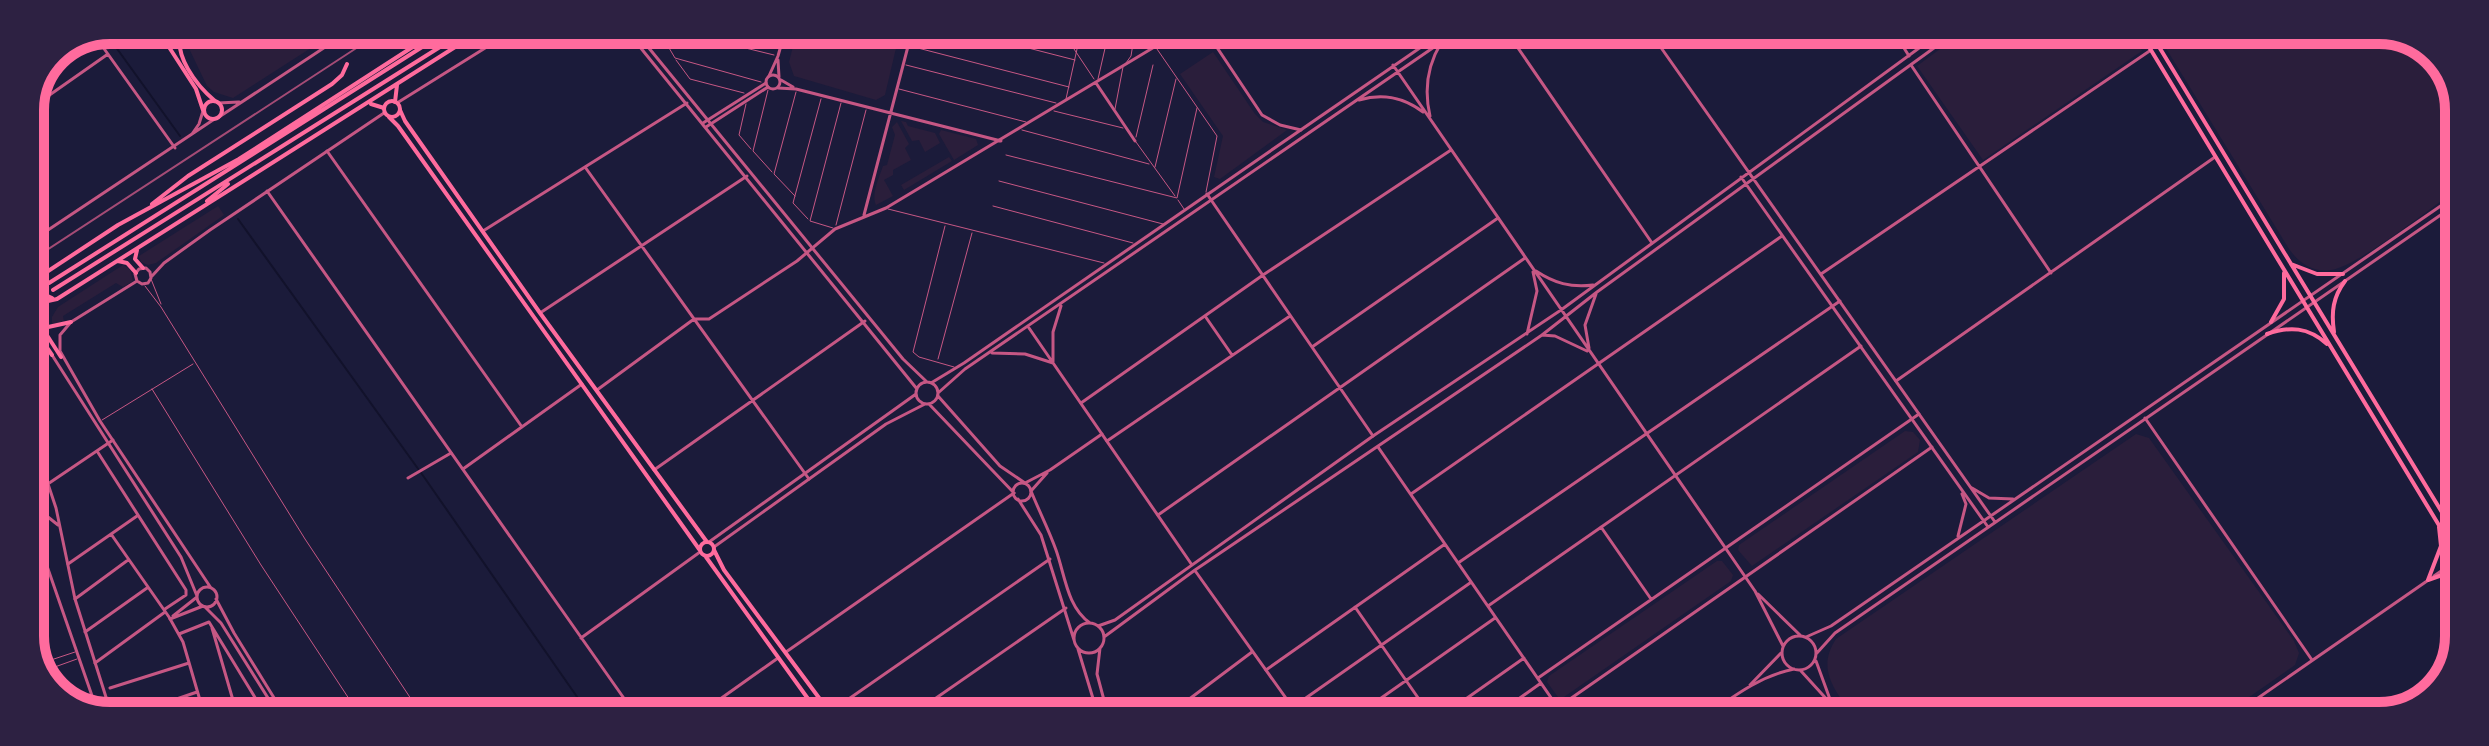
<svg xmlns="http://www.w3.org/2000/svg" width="2489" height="746" font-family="'Fira Sans',sans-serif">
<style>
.green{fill:#2a1e3b}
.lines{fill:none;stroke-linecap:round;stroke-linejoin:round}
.stream{stroke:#12122b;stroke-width:2}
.service{stroke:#c65784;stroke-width:1}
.minor{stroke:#c65784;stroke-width:3}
.tertiary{stroke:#c65784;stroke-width:3}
.secondary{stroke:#ff6b9d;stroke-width:4}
.trunk{stroke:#ff6b9d;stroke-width:4}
.rail{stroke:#a44b75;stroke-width:2}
.rim{fill:none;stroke:#ff6b9d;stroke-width:10}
</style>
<rect width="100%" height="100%" fill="#1b1b3a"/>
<path class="green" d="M190 30H339L233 98 214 92 207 86 185 40Z
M797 31H900L885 95 876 100 794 76 789 62Z
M1963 32H2132L2142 51 1983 160 1917 66Z
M2156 32 2399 33 2439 58 2459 104 2458 189C2433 206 2357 267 2331 270 2313 273 2299 263 2289 249Z
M1213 52 1255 114 1263 122 1287 130 1220 179 1214 177 1223 136 1180 74Z
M901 121 906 122 908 126 935 133 940 143 925 152 919 140 912 141Z
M897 122 909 144 905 148 911 160 893 170V175L884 180 893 196 876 205C871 194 879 178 883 166L887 165 895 135 892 127Z
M941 130 976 139 978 145 954 160 939 134Z
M949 157 952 161 904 190 901 185Z
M218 206 224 215 156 263 148 265 141 262 139 256Z
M123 265 130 269 133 281 123 287 116 283 63 316 64 322 52 324V317L58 307Z
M1905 431 1913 432 1920 440 1918 452 1752 566 1738 550 1739 545Z
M2136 434 2149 438 2294 641 2299 653 2295 665 2222 716 1852 715C1835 690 1816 669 1836 639Z
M1717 561H1722L1733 575 1731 581 1564 697H1558L1547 682 1549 676Z"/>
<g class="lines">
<path class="stream" d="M105 32 180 136
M238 219 424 477 589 714"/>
<path class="service" d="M659 31 675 58 761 82
M676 31 774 55
M962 31 1075 60
M1062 31 1094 79
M910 46 1069 87
M1157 49 1217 136 1206 192
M676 60 690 79 744 93
M1126 63 1131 56 1135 31
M906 65 1056 103
M1098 79 1109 31
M899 89 1026 122
M768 90 753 151 772 172
M1066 99 1081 31
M746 104 739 135 751 149
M1115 109 1123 67
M1054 111 1123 128
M1022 130 1149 164
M1136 137 1153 65
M1136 142 1175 196
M1006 155 1177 198 1197 108
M1155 167 1176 79
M999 181 1163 224
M795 196 774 174 796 92
M1178 200 1184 209
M993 206 1133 243
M888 209 1104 263
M808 219 793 203 821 99
M836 225 866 110
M945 226 913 352 919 357 954 367
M833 228 810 221 841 103
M151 279 161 304
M145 286 161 307 305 539 421 714
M938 359 972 233
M152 389 261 565 359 714
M102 420 193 364
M31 614 57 693
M39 664 75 652
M52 668 77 659"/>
<path class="minor" d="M1145 31 1155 47
M1206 31 1262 115 1280 125 1301 130
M1507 32 1652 243
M1894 32 1909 56
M95 36 175 148
M778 60 779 77
M1911 65 2051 273
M769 76 778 56 785 31
M781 80 793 87
M1096 83 1135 141
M778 88 796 89 1001 141
M31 108 108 54
M703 123 766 83
M706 127 768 87
M327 151 522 427
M585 167 809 479
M1207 194 1373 436
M864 215 912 31
M483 231 687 103
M1821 274 2151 50
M540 313 747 176
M1205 316 1232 355
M1312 347 1498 218
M1896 381 2215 157
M597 390 694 319H709L797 261 835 229 886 208 1181 31
M1081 403 1263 275 1451 150
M2145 418 2312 660
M1107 441 1290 316
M1378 447 1563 715
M97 451 186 590V595L165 609
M463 469 582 384
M654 470 865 321
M408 478 451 453
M1025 483 1050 470 1102 434
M1031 491 1047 473
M1411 494 1782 236
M30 496 113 440
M1158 515 1525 258
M1601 527 1651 599
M111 534 169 617 183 642 204 714
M1458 563 1840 301
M68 564 137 516
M75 599 128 560
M1488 606 1861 346
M1355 607 1430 715
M212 628 237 714
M85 632 147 588
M179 634 209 622 265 714
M786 652 1014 493
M95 663 165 612
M1266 670 1445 544
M1538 678 1919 414
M110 688 189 663
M1293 707 1470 583
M830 712 1050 559
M136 713 197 692
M237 714 260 706
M699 714 778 658
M913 714 1066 608
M1168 715 1252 652
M1357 715 1495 618
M1443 715 1524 658
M1496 715 1541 683
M1547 715 1932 447"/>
<path class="tertiary" d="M627 31 917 389
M635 31 903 359 927 382
M1650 32 1995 522
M1393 65 1755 591 1783 646
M766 82a7 7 0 1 1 14 0a7 7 0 1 1-14 0Z
M1359 100C1383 93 1403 97 1423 112
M218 103 239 102
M397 103 514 30
M1430 116C1424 90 1427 66 1441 43
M219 117 351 30
M192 134 199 124 203 111
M1741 177 1988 527
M267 191 635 714
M30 242 216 118
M1536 271C1554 283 1571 288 1593 285
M152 276 164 263 210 230 384 113
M137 281 135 274 139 269 146 268 150 272 151 278 148 283 142 284 137 281 71 322 60 335V351L100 421 211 588
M1029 328 1192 565
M1527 334 1537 291 1533 272
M1542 335 1555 336 1587 351
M1589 348 1585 325 1596 294
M992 353 1025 354 1053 363V332L1061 306
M52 355 181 557 197 596
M916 393a11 11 0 1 1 22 0a11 11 0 1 1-22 0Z
M931 383 964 363C1124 252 1283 142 1443 32
M938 393 965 369 1456 32
M938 396 1000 466 1025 483
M929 404 1014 493
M1013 492a9 9 0 1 1 18 0a9 9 0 1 1-18 0Z
M48 484 56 508 75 599 111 713
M1972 488 1989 498 2013 499
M1031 491C1039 511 1049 530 1056 550 1065 575 1067 607 1090 623
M1018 499 1041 535 1074 640
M30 517 98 713
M37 532 42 519 48 517 58 525
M1958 536 1966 504 1962 494
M709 542 916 394
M714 547 886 424 925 404
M1196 572 1298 715
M2434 576 2457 560
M197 597a10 10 0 1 1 20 0a10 10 0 1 1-20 0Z
M1758 594 1801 636
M216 599 234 633 284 714
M205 607 221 623 278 714
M173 616 197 597
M170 619 203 606
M1074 638a15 15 0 1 1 30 0a15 15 0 1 1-30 0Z
M1098 626 1115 620 1373 436 1561 310 1941 32
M1782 653a17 17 0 1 1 34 0a17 17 0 1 1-34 0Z
M1104 637 1195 570 1542 335 1597 292 1956 32
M1806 637 1831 626 2458 194
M581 638 700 552
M1100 648 1097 674 1108 715
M1078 649 1098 715
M1816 654 1835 633 2458 203
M1816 661 1831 702
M1801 671 1841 715
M1750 685 1781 653
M1707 715C1734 696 1760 676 1794 669
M2232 716 2427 581"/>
<path class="secondary" d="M158 30 196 89 203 110
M2140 32 2457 555
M2150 32 2457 537
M204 110a9 9 0 1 1 18 0a9 9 0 1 1-18 0Z
M384 109a8 8 0 1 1 16 0a8 8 0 1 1-16 0Z
M400 110 405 121 540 313 707 542
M389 117 398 126 699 549
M2291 264 2317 274H2343
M2271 322 2284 299V273
M2334 332C2331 312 2333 297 2345 281
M2267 334C2290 326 2308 327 2327 344
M2439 527 2441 546 2428 580 2445 574 2457 575
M700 549a7 7 0 1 1 14 0a7 7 0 1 1-14 0Z
M714 550 724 570 831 714
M706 557 819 714"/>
<path class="trunk" d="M181 30C173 55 196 85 215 101
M395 102 397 85
M371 104 384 108
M207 201 228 184
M152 204 188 176 332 84 342 75 347 64
M137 250 135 259 143 268
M118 261 127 263 136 273
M42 276 39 283 41 293 52 298
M30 283 118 225 239 159 439 30
M49 283 449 30
M53 290 467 30
M30 299 48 301 57 299 482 30
M30 309 61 357
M30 323 52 355
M30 331 71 322
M30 340 47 351"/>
<path class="rail" d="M30 261 384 30"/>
</g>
<path d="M0 0H2489V746H0ZM110 44H2379A66 66 0 0 1 2445 110V636A66 66 0 0 1 2379 702H110A66 66 0 0 1 44 636V110A66 66 0 0 1 110 44Z" fill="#2d2142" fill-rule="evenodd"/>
<path class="rim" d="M110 44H2379A66 66 0 0 1 2445 110V636A66 66 0 0 1 2379 702H110A66 66 0 0 1 44 636V110A66 66 0 0 1 110 44Z"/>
</svg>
